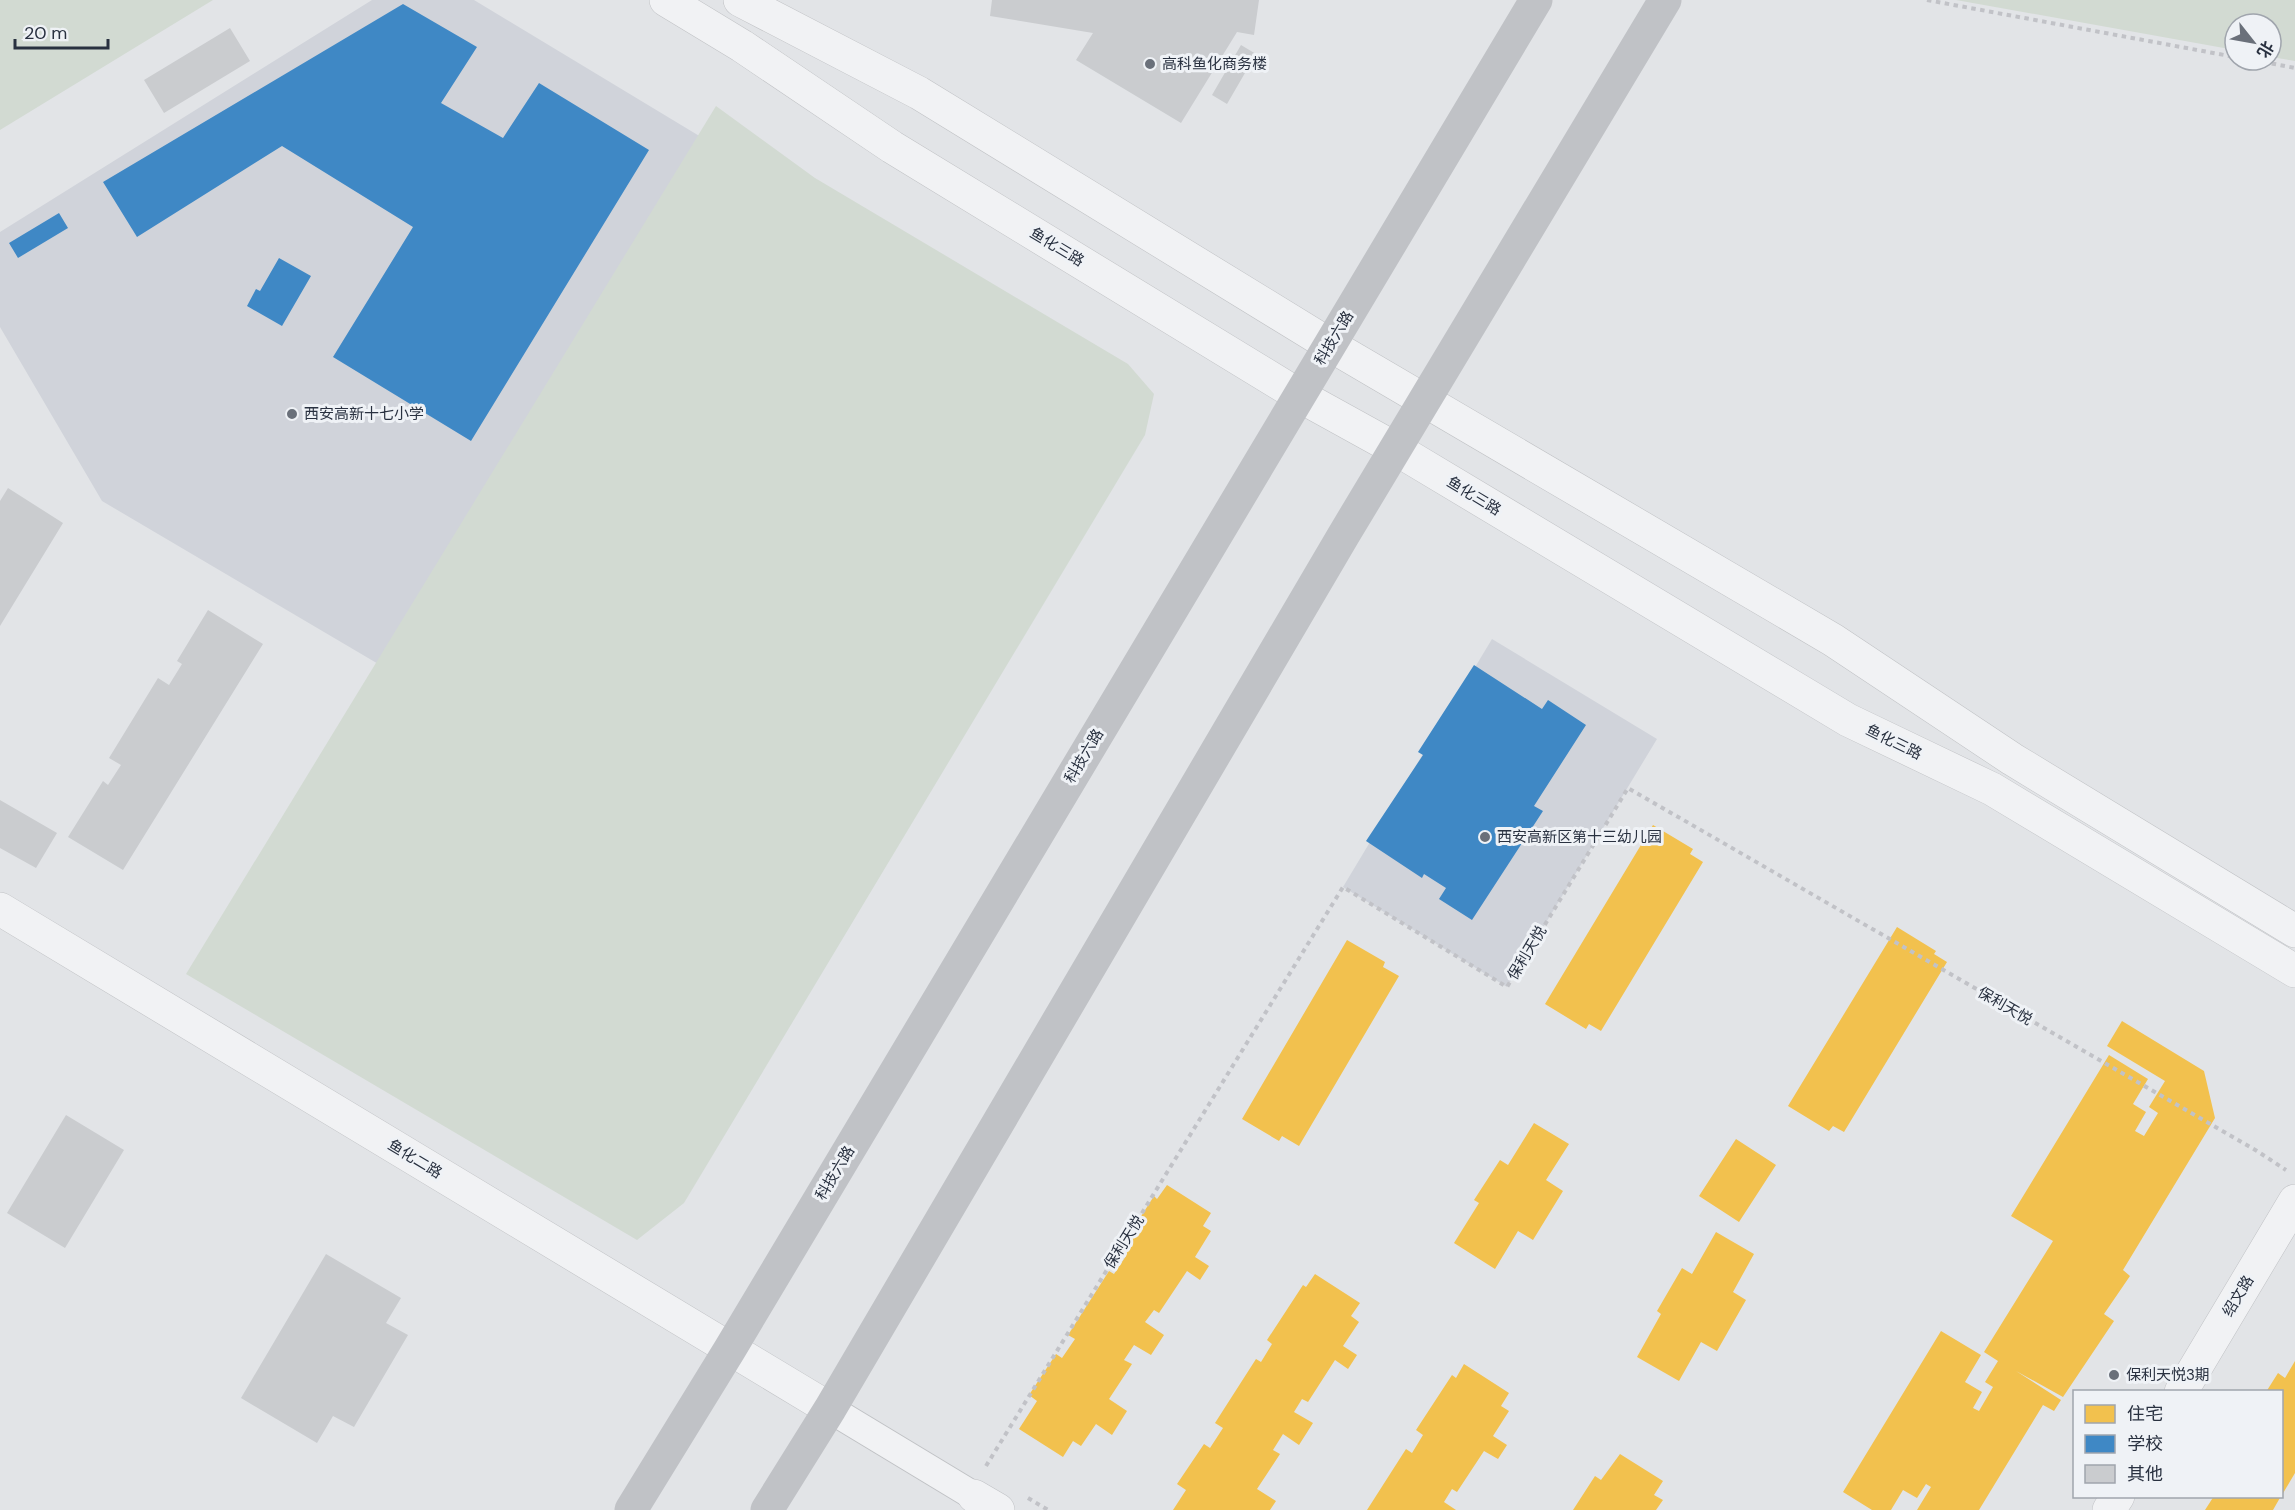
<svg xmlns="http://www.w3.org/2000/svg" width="2295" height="1510" font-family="'DM Sans','Noto Sans SC',sans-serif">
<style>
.built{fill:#d0d3da}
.green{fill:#d2dad2}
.homes{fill:#f2c14e}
.schools{fill:#3f88c5}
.building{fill:#cacccf}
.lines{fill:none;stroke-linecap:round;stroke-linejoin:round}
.minor-casing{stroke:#c0c2c5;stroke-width:30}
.tertiary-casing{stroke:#c0c2c5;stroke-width:34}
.path{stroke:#c1c2c7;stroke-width:4;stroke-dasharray:4.5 4.5;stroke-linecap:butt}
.minor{stroke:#f1f2f4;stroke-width:28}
.tertiary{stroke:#f1f2f4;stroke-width:33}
.secondary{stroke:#c0c2c6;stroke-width:33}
.poi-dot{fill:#6a707a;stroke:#eff2f6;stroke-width:2}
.labels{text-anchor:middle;stroke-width:6;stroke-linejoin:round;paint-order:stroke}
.poi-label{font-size:15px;fill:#293140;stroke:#eff2f6;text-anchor:start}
.street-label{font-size:15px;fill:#293140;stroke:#eff2f6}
</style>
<rect width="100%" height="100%" fill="#e2e4e7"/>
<path class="built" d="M372 0H474L701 137 380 665 102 501 0 327V232Z
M1492 639 1657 739 1507 987 1343 887Z"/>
<path class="green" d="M0 0H213L0 130Z
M1956 0H2295V61L2271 57V24H2235V50Z
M716 106 815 178 1128 364 1154 394 1145 435 684 1203 637 1240 186 974Z"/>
<path class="homes" d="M1653 825 1693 849 1690 854 1703 862 1601 1031 1589 1024 1586 1029 1545 1004Z
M1897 927 1936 951 1934 954 1947 962 1844 1132 1833 1126 1829 1131 1788 1106Z
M1347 940 1385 962 1383 967 1399 976 1299 1146 1282 1136 1279 1141 1242 1119Z
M2122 1021 2204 1071 2215 1118 2123 1270 2130 1276 2104 1314 2114 1321 2063 1397 2016 1371 2061 1400 2054 1411 2043 1405 1979 1510H1917L1931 1487 1926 1484 1917 1498 1903 1490 1891 1510H1872L1843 1492 1941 1331 1981 1355 1965 1382 1982 1392 1973 1408 1979 1411 1993 1387 1985 1382 1998 1361 1984 1352 2053 1241 2011 1216 2109 1055 2148 1079 2133 1104 2146 1112 2135 1131 2144 1136 2158 1113 2149 1107 2165 1081 2107 1046Z
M1534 1123 1569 1144 1546 1180 1563 1191 1533 1240 1518 1231 1495 1269 1454 1243 1479 1203 1474 1200 1500 1160 1508 1165Z
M1736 1139 1776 1165 1739 1222 1699 1196Z
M1167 1185 1211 1213 1203 1226 1211 1231 1195 1257 1209 1266 1200 1280 1187 1271 1159 1313 1154 1310 1145 1322 1164 1335 1151 1355 1134 1345 1124 1360 1132 1364 1109 1399 1127 1411 1112 1435 1096 1424 1081 1446 1073 1441 1063 1457 1019 1429 1037 1401 1029 1395 1056 1354 1062 1358 1075 1339 1068 1335 1109 1271 1114 1274 1126 1256 1119 1251 1154 1196 1157 1199Z
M1716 1232 1754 1254 1733 1292 1746 1300 1717 1351 1701 1342 1679 1381 1637 1357 1661 1314 1657 1311 1682 1268 1692 1274Z
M1315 1274 1360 1303 1351 1316 1359 1322 1343 1346 1357 1355 1348 1369 1335 1360 1308 1402 1302 1399 1294 1412 1313 1423 1299 1445 1283 1434 1273 1450 1280 1454 1257 1489 1276 1501 1270 1510H1173L1186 1490 1177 1484 1204 1444 1210 1448 1223 1428 1215 1423 1256 1359 1261 1362 1272 1344 1267 1340 1303 1285 1306 1287Z
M2295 1361V1473L2282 1495V1392H2266L2278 1373 2285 1378Z
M1464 1364 1509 1393 1501 1406 1509 1411 1493 1436 1507 1445 1498 1459 1484 1451 1457 1492 1452 1489 1444 1502 1456 1510H1367L1406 1449 1412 1453 1423 1435 1416 1430 1452 1375 1456 1378Z
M1620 1454 1663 1481 1654 1495 1663 1500 1656 1510H1573L1595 1476 1601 1480Z
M2214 1496H2281L2273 1510H2205Z"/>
<path class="schools" d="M403 4 477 47 441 103 503 138 539 83 649 150 471 441 333 357 413 227 282 146 137 237 103 182Z
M59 213 68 228 18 258 9 243Z
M279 258 311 276 282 326 247 306 256 289 260 291Z
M1474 665 1542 709 1548 700 1586 725 1534 806 1543 811 1472 920 1439 899 1446 888 1424 874 1422 878 1366 841 1423 755 1418 752Z"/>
<path class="building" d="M992 0H1259L1254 35 1237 32 1181 123 1076 60 1093 33 990 16Z
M230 28 250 61 164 113 144 80Z
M1241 45 1256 54 1227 104 1212 95Z
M8 488 63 523 0 626V501Z
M208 610 263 644 123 870 68 837 103 781 108 785 121 765 109 758 158 678 169 685 182 664 177 661Z
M0 800 57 833 36 868 0 848Z
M66 1115 124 1150 65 1248 7 1213Z
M326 1254 401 1298 386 1323 408 1335 354 1427 333 1416 317 1443 241 1398Z"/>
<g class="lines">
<g class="minor-casing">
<path id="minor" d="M830 1409 974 1496"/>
</g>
<g class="tertiary-casing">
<path id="tertiary" d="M666 0 742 46 892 147 1300 396 1396 449 1848 720 1992 789 2295 971
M740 0 919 93 1330 345 1833 640 2012 759 2295 931
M0 909 830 1409
M2181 1392 2295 1201
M974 1496 998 1510
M2109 1510 2118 1496"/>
</g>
<path class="path" d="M1927 0 2235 57
M2254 60 2295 68
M986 1466 1343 887 1507 987 1628 788 2257 1151 2286 1170
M1028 1498 1048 1510"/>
<use href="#minor" class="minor"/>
<use href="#tertiary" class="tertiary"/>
<path class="secondary" d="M631 1510 730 1349 1536 0
M767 1510 830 1409 1343 536 1665 0"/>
</g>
<g class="poi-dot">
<circle cx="1150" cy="64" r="6"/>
<circle cx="292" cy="414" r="6"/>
<circle cx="1485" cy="837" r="6"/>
<circle cx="2114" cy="1375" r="6"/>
</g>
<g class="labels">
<g class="poi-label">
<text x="1162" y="69">高科鱼化商务楼</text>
<text x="304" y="419">西安高新十七小学</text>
<text x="1497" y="842">西安高新区第十三幼儿园</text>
<text x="2126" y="1380">保利天悦3期</text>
</g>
<g class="street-label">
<text transform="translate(1057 247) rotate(31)" y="5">鱼化三路</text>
<text transform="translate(1334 338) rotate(-59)" y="5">科技六路</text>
<text transform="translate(1474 496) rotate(31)" y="5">鱼化三路</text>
<text transform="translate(1894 742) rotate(26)" y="5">鱼化三路</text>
<text transform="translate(1084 756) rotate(-59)" y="5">科技六路</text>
<text transform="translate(1527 953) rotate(-59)" y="5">保利天悦</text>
<text transform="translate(2005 1006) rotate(30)" y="5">保利天悦</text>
<text transform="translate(415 1159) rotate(31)" y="5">鱼化二路</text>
<text transform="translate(835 1173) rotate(-59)" y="5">科技六路</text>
<text transform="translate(1124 1242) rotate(-58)" y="5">保利天悦</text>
<text transform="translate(2238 1296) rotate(-59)" y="5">绍文路</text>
</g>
</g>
<rect x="2073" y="1390" width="210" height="108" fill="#eff2f6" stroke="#a0a5ad" stroke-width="1.5"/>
<rect x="2085" y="1405" width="30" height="18" fill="#f2c14e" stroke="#a0a5ad" stroke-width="1.5"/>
<text x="2127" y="1420" font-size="18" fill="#293140">住宅</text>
<rect x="2085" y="1435" width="30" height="18" fill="#3f88c5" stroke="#a0a5ad" stroke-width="1.5"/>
<text x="2127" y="1450" font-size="18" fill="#293140">学校</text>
<rect x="2085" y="1465" width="30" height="18" fill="#cacccf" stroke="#a0a5ad" stroke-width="1.5"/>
<text x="2127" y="1480" font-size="18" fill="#293140">其他</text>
<g transform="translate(2253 42) rotate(121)"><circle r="28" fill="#eff2f6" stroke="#a0a5ad" stroke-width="1.5"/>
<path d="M0-4.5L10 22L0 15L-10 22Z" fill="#6a707a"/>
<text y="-9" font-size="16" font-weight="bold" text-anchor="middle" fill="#293140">北</text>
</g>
<path d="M15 39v9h93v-9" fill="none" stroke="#293140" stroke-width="3"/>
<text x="24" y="39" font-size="18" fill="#293140" stroke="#eff2f6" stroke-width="4.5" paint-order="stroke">20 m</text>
</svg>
